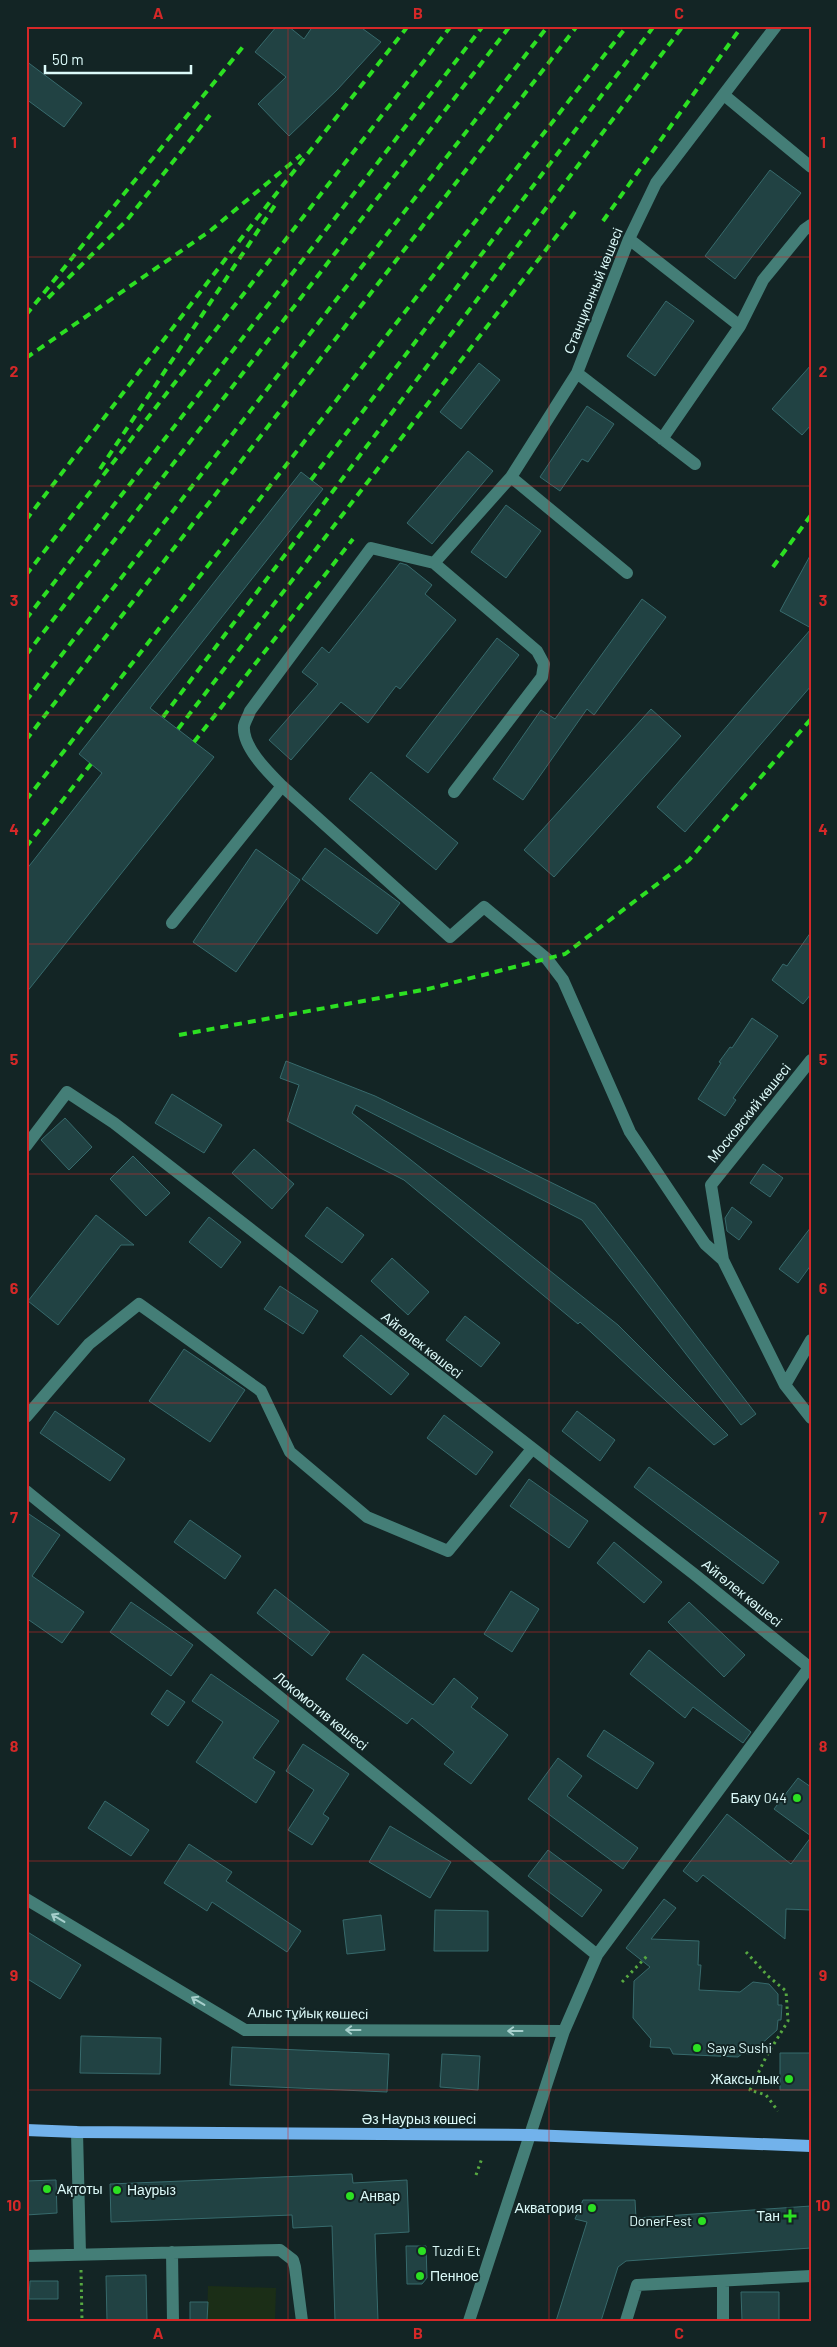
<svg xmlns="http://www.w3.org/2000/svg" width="837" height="2347" font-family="Barlow,sans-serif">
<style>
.green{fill:#1b2e17}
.building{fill:#214243;stroke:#376a6c}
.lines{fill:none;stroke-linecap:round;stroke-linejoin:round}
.path{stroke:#57a941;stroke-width:3;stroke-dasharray:2.5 4;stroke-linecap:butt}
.minor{stroke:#447e77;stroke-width:12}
.major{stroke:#72b2eb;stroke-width:12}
.rail{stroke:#2ce022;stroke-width:4;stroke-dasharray:8 6;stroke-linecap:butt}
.oneway{stroke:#a7cfcc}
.grid{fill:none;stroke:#d62828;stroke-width:1;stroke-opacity:0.55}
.poi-dot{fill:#2ce022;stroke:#132525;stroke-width:2}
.labels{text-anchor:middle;stroke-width:4;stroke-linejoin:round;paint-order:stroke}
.street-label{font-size:14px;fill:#dcfaf9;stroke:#132525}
.poi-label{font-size:14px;fill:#dcfaf9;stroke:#132525;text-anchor:start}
.neatline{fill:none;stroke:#d62828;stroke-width:2}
.grid-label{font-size:16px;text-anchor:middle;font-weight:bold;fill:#d62828}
</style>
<rect width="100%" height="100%" fill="#132525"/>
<path class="green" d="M208 2286 276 2288 275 2321H207Z"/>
<path class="building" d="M277 26H288L304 39 313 26H359L381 42 337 90 289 136 258 104 286 77 255 52Z
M26 61 82 103 64 127 26 99Z
M770 170 801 193 735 279 705 256Z
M666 301 694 321 655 376 627 356Z
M479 363 500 380 461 429 440 412Z
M811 365V425L802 435 772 409Z
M587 406 614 424 588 462 582 459 560 491 540 477Z
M468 451 493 471 432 544 407 523Z
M301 472 323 489 150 708 214 757 26 993V870L102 773 79 754Z
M506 505 541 531 506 578 471 552Z
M811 554V628L780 611Z
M400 563 407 565 432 585 425 594 456 620 400 689 396 686 368 723 341 702 291 760 269 740 318 684 302 672 322 647 329 653Z
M642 599 666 617 594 715 587 709 523 800 493 779 541 710 555 719Z
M811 629V686L685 832 657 807Z
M497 638 519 655 428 773 406 756Z
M651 709 681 736 554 877 524 850Z
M371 772 458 843 436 870 349 799Z
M325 848 400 903 377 934 302 879Z
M256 849 300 880 236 972 193 942Z
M811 932V994L803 1004 772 980 783 964 787 966Z
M752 1018 778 1036 733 1098 736 1100 725 1116 698 1099 721 1063 719 1062 730 1047 732 1048Z
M286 1061 375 1096 595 1204 756 1414 741 1425 582 1220 356 1105 352 1113 618 1325 728 1435 714 1445 580 1322 578 1324 404 1180 287 1121 299 1085 280 1078Z
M172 1094 222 1125 204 1153 155 1123Z
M65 1118 92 1147 69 1170 41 1140Z
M254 1149 294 1184 272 1209 232 1173Z
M133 1156 170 1193 146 1216 110 1179Z
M763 1164 783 1178 770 1197 750 1183Z
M327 1207 364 1235 342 1263 305 1236Z
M732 1207 752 1222 739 1240 727 1231 725 1218Z
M96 1215 134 1245H121L58 1325 28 1301Z
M209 1217 241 1242 221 1268 189 1242Z
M811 1227V1265L798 1283 779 1269Z
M392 1258 429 1292 408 1315 371 1281Z
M280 1286 318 1311 303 1334 264 1309Z
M465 1316 500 1343 481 1367 446 1340Z
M361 1335 409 1374 391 1395 343 1356Z
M184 1349 245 1390 210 1442 149 1401Z
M55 1411 125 1459 110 1481 40 1433Z
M577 1411 615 1440 600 1461 562 1431Z
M444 1415 493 1452 476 1475 427 1438Z
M649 1467 779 1562 763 1584 634 1487Z
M529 1479 588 1521 569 1548 510 1506Z
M26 1512 60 1535 32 1576 84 1612 62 1643 26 1618Z
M190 1520 241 1556 225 1579 174 1542Z
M614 1542 662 1582 644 1603 597 1563Z
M275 1589 330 1632 312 1656 257 1613Z
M511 1591 539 1609 512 1652 484 1634Z
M131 1602 193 1645 171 1676 110 1632Z
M689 1602 745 1655 724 1677 668 1622Z
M649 1650 751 1732 743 1743 693 1707 685 1718 630 1674Z
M363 1654 433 1705 454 1678 478 1698 471 1707 508 1735 471 1784 444 1764 454 1752 412 1718 407 1724 346 1679Z
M211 1674 279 1721 253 1758 275 1772 256 1803 196 1762 223 1722 192 1701Z
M167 1690 185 1702 168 1726 151 1714Z
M604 1730 654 1763 637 1789 587 1756Z
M303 1744 349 1774 323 1814 329 1818 312 1845 288 1830 314 1790 286 1771Z
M558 1758 582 1776 567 1796 638 1848 623 1869 528 1799Z
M798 1778 811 1787V1836L774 1809Z
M105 1801 149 1830 131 1856 88 1828Z
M727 1814 791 1864 811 1837V1910L786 1909 785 1939 703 1875 697 1882 683 1871Z
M390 1826 451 1862 430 1898 369 1862Z
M189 1844 232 1872 226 1881 301 1931 287 1952 212 1902 207 1911 164 1883Z
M548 1850 602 1890 582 1917 528 1876Z
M664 1899 676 1908 651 1939 699 1941 698 1965H701L699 1990 740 1992 753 1982 769 1984 778 1994V2005H782L781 2020H778L777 2030 750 2054 743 2053 738 2057 673 2054 670 2048 650 2047 651 2039 633 2018 634 1981 650 1967 626 1948Z
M435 1910 488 1911V1951H434Z
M381 1915 385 1950 347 1954 343 1920Z
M26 1931 81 1965 60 1999 26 1978Z
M81 2036 161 2038 160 2074 80 2073Z
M232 2047 389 2054 387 2092 230 2085Z
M780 2053H811V2090H780Z
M442 2054 480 2056 478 2090 440 2087Z
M352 2174 353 2183 407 2180 409 2232 375 2234 378 2321H335L332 2226 293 2228 292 2215 111 2222 110 2184Z
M56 2180 57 2213 26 2215V2181Z
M583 2200H635L636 2218 811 2206V2248L626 2261 618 2267 601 2321H556L587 2222 575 2219Z
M406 2246H426L427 2278 422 2284H407Z
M146 2275 147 2321H107L106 2276Z
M30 2281H58V2299H29Z
M741 2292H779V2321H742Z
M190 2302H208L207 2321H190Z"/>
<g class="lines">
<path class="path" d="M746 1952 768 1976 786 1991 788 2021 766 2057 750 2090 766 2095 778 2111
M622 1982 648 1955
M476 2175 482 2158
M81 2270 82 2321"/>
<path class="minor" d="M724 95 811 167
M629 239 740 326
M577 373 695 464
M662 439 740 326 763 280 804 230 811 225
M511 477 627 573
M434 563 511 477 577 373 629 239 656 183 776 26
M454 792 542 677 544 664 537 651 434 563 371 548 250 711C249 715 245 721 244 726 242 747 269 773 282 786L450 937 484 907 547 959 563 980 630 1132 705 1244 723 1260
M172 923 282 786
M811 1060 711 1185 723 1260 785 1385 811 1418
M26 1146 67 1092 114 1123 694 1574 809 1667
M785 1385 811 1340
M26 1417 89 1344 139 1304 261 1391 290 1452 367 1517 448 1551 532 1449
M26 1491 597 1955
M26 1899 245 2030 564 2031
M77 2132 80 2254
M172 2252 173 2321
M26 2256 280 2250 293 2260 295 2267 302 2321
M723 2282V2321
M469 2321 564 2031 597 1955 811 1665
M626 2321 637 2285 811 2276"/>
<path class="major" d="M26 2130 77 2132 530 2135 811 2146"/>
<path class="rail" d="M603 221 742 26
M48 298 127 220 210 115
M26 315 246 43
M26 358 210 231 301 155
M100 469 275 205
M311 480 654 26
M26 520 240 240 408 26
M773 567 811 515
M26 575 451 26
M26 619 483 26
M26 655 510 26
M26 701 548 26
M163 717 683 26
M178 729 578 208
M26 740 577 26
M194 742 353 539
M26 800 627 26
M26 847 91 764
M179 1035 428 989 565 954 689 860 811 719"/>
</g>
<defs><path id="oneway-shaft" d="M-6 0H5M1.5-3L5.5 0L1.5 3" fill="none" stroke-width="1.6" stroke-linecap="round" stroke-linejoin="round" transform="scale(1.25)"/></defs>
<g class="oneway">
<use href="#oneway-shaft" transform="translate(58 1918) rotate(-149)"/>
<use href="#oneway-shaft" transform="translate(198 2001) rotate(-149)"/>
<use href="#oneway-shaft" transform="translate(353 2030) rotate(-180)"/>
<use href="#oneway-shaft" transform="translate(515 2031) rotate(-180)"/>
</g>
<path class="grid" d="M288 26V2321M549 26V2321M26 257H811M26 486H811M26 715H811M26 944H811M26 1174H811M26 1403H811M26 1632H811M26 1861H811M26 2090H811"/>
<g class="poi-dot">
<circle cx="797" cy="1798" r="5"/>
<circle cx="697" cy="2048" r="5"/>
<circle cx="789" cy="2079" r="5"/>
<circle cx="47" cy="2189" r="5"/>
<circle cx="117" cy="2190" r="5"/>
<circle cx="350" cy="2196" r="5"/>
<circle cx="592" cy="2208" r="5"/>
<path d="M787.5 2208.5h5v5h5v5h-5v5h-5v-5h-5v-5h5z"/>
<circle cx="702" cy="2221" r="5"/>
<circle cx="422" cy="2251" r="5"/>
<circle cx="420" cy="2276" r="5"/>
</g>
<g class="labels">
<g class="street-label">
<text transform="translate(593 291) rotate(-68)" y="5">Станционный көшесі</text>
<text transform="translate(749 1113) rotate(-51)" y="5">Московский көшесі</text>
<text transform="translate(422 1345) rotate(38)" y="5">Айгөлек көшесі</text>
<text transform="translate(742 1593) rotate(39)" y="5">Айгөлек көшесі</text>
<text transform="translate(321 1711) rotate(39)" y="5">Локомотив көшесі</text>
<text transform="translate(308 2013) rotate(1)" y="5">Алыс тұйық көшесі</text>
<text x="419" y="2124">Әз Наурыз көшесі</text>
</g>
<g class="poi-label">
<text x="787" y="1803" text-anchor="end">Баку 044</text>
<text x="707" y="2053">Saya Sushi</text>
<text x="779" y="2084" text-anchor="end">Жаксылык</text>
<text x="57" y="2194">Ақтоты</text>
<text x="127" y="2195">Наурыз</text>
<text x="360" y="2201">Анвар</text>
<text x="582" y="2213" text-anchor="end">Акватория</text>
<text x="780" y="2221" text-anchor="end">Тан</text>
<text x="692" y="2226" text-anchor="end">DonerFest</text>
<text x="432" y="2256">Tuzdi Et</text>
<text x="430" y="2281">Пенное</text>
</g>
</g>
<rect width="837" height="2347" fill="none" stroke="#132525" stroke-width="55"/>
<path d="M45 65v8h146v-8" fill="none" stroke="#dcfaf9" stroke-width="2.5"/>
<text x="52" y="65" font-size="15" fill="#dcfaf9" stroke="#132525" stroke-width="4" paint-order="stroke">50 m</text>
<rect x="28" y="28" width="782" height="2292" class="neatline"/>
<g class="grid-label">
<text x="158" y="19">A</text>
<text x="418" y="19">B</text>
<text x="679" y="19">C</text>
<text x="14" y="148">1</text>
<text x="823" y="148">1</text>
<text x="14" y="377">2</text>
<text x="823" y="377">2</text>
<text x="14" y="606">3</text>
<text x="823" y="606">3</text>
<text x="14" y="835">4</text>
<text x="823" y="835">4</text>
<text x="14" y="1065">5</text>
<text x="823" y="1065">5</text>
<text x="14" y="1294">6</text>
<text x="823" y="1294">6</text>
<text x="14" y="1523">7</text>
<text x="823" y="1523">7</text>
<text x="14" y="1752">8</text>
<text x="823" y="1752">8</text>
<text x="14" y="1981">9</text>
<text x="823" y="1981">9</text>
<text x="14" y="2211">10</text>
<text x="823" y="2211">10</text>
<text x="158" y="2339">A</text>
<text x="418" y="2339">B</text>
<text x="679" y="2339">C</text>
</g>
</svg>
